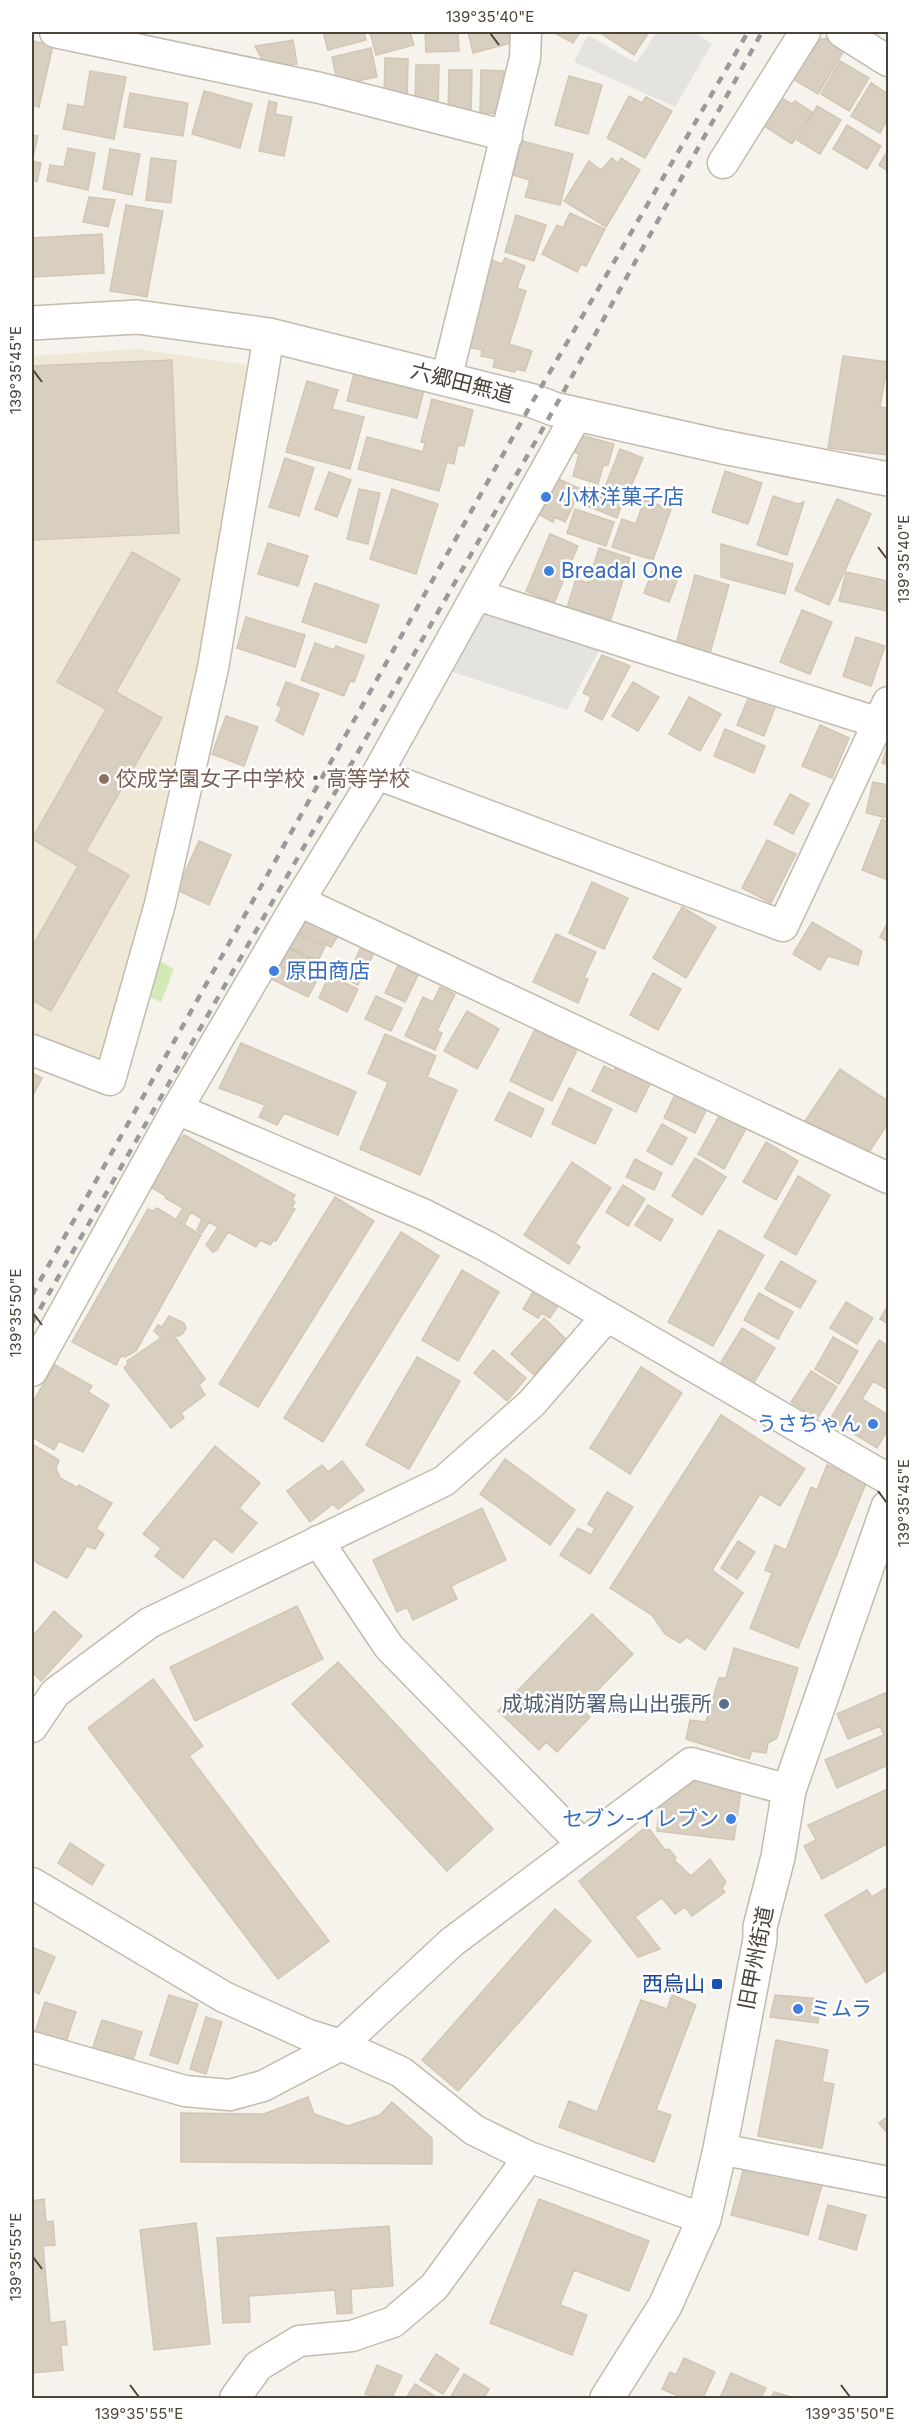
<svg xmlns="http://www.w3.org/2000/svg" width="920" height="2430" font-family="Inter,'Noto Sans JP',sans-serif">
<style>
.education{fill:#efe8d6}
.green{fill:#d2eab5}
.parking{fill:#e5e3e0}
.building{fill:#d8cfc1;stroke:#d3c7b4;stroke-width:1.5}
.lines{fill:none;stroke-linecap:round;stroke-linejoin:round}
.minor-casing{stroke:#c2bbae;stroke-width:33}
.tertiary-casing{stroke:#c2bbae;stroke-width:36}
.minor{stroke:#fff;stroke-width:30}
.tertiary{stroke:#fff;stroke-width:33}
.rail{stroke:#9a9a9a;stroke-width:4.5;stroke-dasharray:8 8;stroke-linecap:butt}
.ticks{fill:none;stroke:#4b4439;stroke-width:2}
.shop-dot{fill:#3f7fe0;stroke:#fff;stroke-width:2}
.education-dot{fill:#8d6e63;stroke:#fff;stroke-width:2}
.service-dot{fill:#5c6f8a;stroke:#fff;stroke-width:2}
.transit-dot{fill:#1a4fb4;stroke:#fff;stroke-width:2}
.labels{text-anchor:middle;stroke-width:5;stroke-linejoin:round;paint-order:stroke}
.street-label{font-size:21px;fill:#4b4439;stroke:#fff}
.shop-label{font-size:21px;fill:#366cbe;stroke:#fff;text-anchor:start}
.education-label{font-size:21px;fill:#785e54;stroke:#fff;text-anchor:start}
.service-label{font-size:21px;fill:#4e5e75;stroke:#fff;text-anchor:end}
.transit-label{font-size:21px;fill:#164399;stroke:#fff;text-anchor:end}
.neatline{fill:none;stroke:#4b4439;stroke-width:2}
.ticks-label{font-size:15px;text-anchor:middle;fill:#4b4439}
</style>
<rect width="100%" height="100%" fill="#f6f3ec"/>
<path class="education" d="M137 349 254 366 205 657 148 900 97 1065 32 1040V356Z"/>
<path class="green" d="M153 957 174 969 161 1002 143 994Z"/>
<path class="parking" d="M657 32H694L712 44 675 107 574 62 588 35 636 63Z
M484 607 602 645 567 710 444 669Z"/>
<path class="building" d="M323 32H364L366 40 328 50Z
M370 32H410L414 45 376 55Z
M425 32H458L459 51 426 52Z
M468 32H508L511 43 473 53Z
M553 32H580L573 43Z
M599 32H649L634 55Z
M829 38 845 49 818 94 788 76 810 41Z
M293 40 297 64 267 69 255 46Z
M32 41 53 45 39 107 32 105Z
M371 48 377 77 338 85 332 57Z
M385 58 408 59 407 102 384 101Z
M840 61 869 78 849 111 821 94Z
M416 65H439L438 108H415Z
M449 70H472L471 113H448Z
M481 70 504 71 503 114 480 113Z
M90 71 126 77 114 139 63 129 68 104 84 107Z
M569 76 602 85 588 134 555 125Z
M871 83 888 94V118L880 133 851 116Z
M204 91 252 104 240 148 192 134Z
M130 93 188 103 183 136 124 127Z
M629 96 642 103 646 97 672 111 645 158 607 138Z
M778 96 792 104 795 101 812 112 792 144 761 124Z
M269 101 277 103 275 114 292 117 284 156 259 151Z
M817 106 841 120 820 154 797 140Z
M847 125 881 146 867 169 833 149Z
M32 135 38 136 32 161 41 163 37 182 32 180Z
M522 141 573 154 560 205 525 197 530 180 513 175Z
M68 148 95 153 88 190 47 181 50 165 64 167Z
M110 149 140 154 132 195 103 189Z
M888 150V171L879 165Z
M151 158 176 161 171 203 146 200Z
M612 158 618 163 621 158 640 170 606 227 564 201 589 161 601 170Z
M89 197 115 200 108 227 83 222Z
M126 205 163 211 147 297 110 291Z
M570 213 605 229 586 266 581 264 577 272 542 254 557 225 563 228Z
M516 215 546 225 534 261 505 252Z
M102 234 104 273 32 277V238Z
M505 258 525 266 517 288 526 291 509 344 532 351 525 371 516 369 515 372 493 367 495 359 481 356 482 350 462 346 488 259 502 264Z
M843 356 888 362 880 407 888 408V455L828 448Z
M172 360 179 533 32 540V366Z
M356 366 426 382 417 418 347 401Z
M307 381 338 390 332 409 364 417 350 469 286 452Z
M432 399 473 410 464 446 458 445 454 464 447 462 439 491 358 469 367 437 423 452 425 443 421 442Z
M580 435 614 444 608 465 603 466 598 484 573 476 579 454 575 452Z
M620 449 643 458 627 496 605 487Z
M285 458 314 468 299 516 269 507Z
M725 471 762 483 748 524 712 512Z
M329 472 351 480 337 517 315 509Z
M550 475 581 489 565 522 555 517 553 522 532 511Z
M586 487 623 501 617 518 580 503Z
M359 489 380 493 368 544 347 539Z
M392 489 438 504 416 574 370 559Z
M773 496 798 504 804 502 787 555 757 545Z
M837 499 871 514 829 605 795 590Z
M644 500 671 509 653 560 612 547 622 519 636 524Z
M575 509 614 522 606 546 567 533Z
M550 534 578 546 554 603 526 591Z
M268 543 308 556 298 586 258 574Z
M721 544 793 564 785 594 721 577Z
M599 548 630 558 609 625 566 611 576 579 588 583Z
M132 552 180 579 116 692 162 718 86 851 129 875 51 1011 32 1000V947L78 866 32 839 106 709 57 682Z
M655 564 680 573 669 602 644 593Z
M846 572 888 581V611L839 601Z
M695 575 729 585 710 653 676 644Z
M315 583 379 605 366 643 302 622Z
M802 610 832 622 810 674 780 662Z
M246 617 305 635 295 667 237 648Z
M856 637 885 646 871 686 843 676Z
M315 643 334 650 336 646 364 656 354 682 350 681 344 696 301 680Z
M602 655 630 666 602 720 585 711 591 697 583 693Z
M286 682 319 694 303 735 276 721 282 707 277 705Z
M633 682 659 697 638 731 612 716Z
M750 694 776 705 764 736 737 725Z
M689 697 721 714 700 751 669 734Z
M226 716 258 727 244 766 212 754Z
M820 725 849 738 832 778 802 766Z
M725 729 765 746 754 773 714 756Z
M888 744V765L882 763Z
M873 782 888 785V818L866 813Z
M790 794 809 804 793 834 774 824Z
M882 819 888 822V880L862 870Z
M767 840 796 854 771 903 742 888Z
M199 841 231 855 209 905 177 890Z
M592 882 628 898 604 949 569 933Z
M682 907 716 927 686 978 653 958Z
M309 921 338 936 331 947 294 930 299 923Z
M812 922 862 951 858 965 828 956 820 970 793 954Z
M888 922V942L880 937Z
M292 931 325 946 318 961 285 945Z
M556 934 596 952 584 978 588 979 578 1003 533 982Z
M362 945 375 951 358 985 331 972 336 962 351 969Z
M284 946 317 962 310 977 277 960Z
M272 960 316 982 308 997 265 976Z
M400 961 420 971 405 1002 385 993Z
M653 973 681 989 658 1030 630 1015Z
M329 975 358 989 347 1012 319 998Z
M440 987 455 994 437 1031 442 1033 435 1050 405 1036 423 997 433 1002Z
M376 996 402 1008 391 1031 365 1019Z
M467 1011 499 1029 477 1069 444 1051Z
M535 1029 577 1050 552 1101 510 1081Z
M385 1034 436 1056 427 1077 457 1090 420 1175 360 1149 388 1082 368 1073Z
M241 1043 356 1092 338 1135 284 1113 277 1125 259 1117 265 1105 219 1088Z
M619 1059 654 1076 636 1112 592 1091 604 1066 614 1071Z
M840 1069 888 1101V1123L862 1163 803 1124Z
M32 1073 42 1078 32 1097Z
M680 1084 711 1100 695 1133 664 1118Z
M569 1088 612 1109 595 1144 552 1124Z
M509 1092 544 1109 531 1137 495 1120Z
M723 1109 749 1123 724 1169 698 1154Z
M662 1124 687 1138 672 1165 647 1151Z
M184 1135 295 1195 292 1200 295 1202 292 1208 295 1209 276 1241 274 1240 270 1245 260 1240 256 1247 228 1232 217 1250 213 1252 206 1245 218 1227 209 1222 202 1233 197 1230 202 1219 191 1212 185 1223 177 1218 183 1208 165 1198 166 1196 152 1188 155 1183 152 1182 177 1137 181 1139Z
M766 1142 798 1161 776 1200 743 1182Z
M695 1158 726 1177 702 1215 672 1196Z
M635 1159 662 1173 654 1190 626 1177Z
M572 1162 611 1188 575 1243 580 1247 569 1264 524 1235Z
M798 1176 830 1195 796 1255 764 1237Z
M623 1185 645 1199 628 1226 606 1212Z
M335 1197 374 1221 258 1407 219 1384Z
M648 1205 673 1220 660 1241 635 1225Z
M157 1208 201 1235 136 1351 125 1357 121 1356 116 1365 72 1342 148 1209 153 1211Z
M719 1230 764 1255 713 1346 668 1322Z
M401 1232 439 1256 323 1442 284 1418Z
M781 1261 816 1281 800 1308 765 1289Z
M462 1270 499 1292 458 1361 422 1340Z
M537 1285 562 1300 550 1318 542 1313 538 1318 523 1309Z
M759 1293 793 1312 778 1339 744 1320Z
M846 1302 873 1318 857 1344 830 1328Z
M888 1305V1324L880 1319Z
M169 1316 184 1323 186 1328 183 1333 179 1336H174L205 1379 199 1385 205 1395 181 1413 184 1418 171 1428 124 1368 128 1364 127 1361 161 1338 154 1331 158 1325 162 1327Z
M544 1318 566 1339 534 1375 511 1354Z
M742 1328 775 1348 753 1384 720 1364Z
M833 1337 858 1351 839 1384 815 1369Z
M879 1340 888 1346V1390L873 1381 862 1399 888 1415V1429L877 1448 830 1419Z
M493 1350 526 1378 507 1401 474 1373Z
M417 1357 460 1381 409 1469 366 1445Z
M55 1365 92 1386 88 1392 109 1405 83 1452 59 1441 54 1450 32 1437V1403Z
M641 1367 682 1393 630 1474 590 1448Z
M811 1371 837 1387 817 1419 791 1402Z
M721 1415 805 1469 780 1506 760 1494 712 1570 743 1593 705 1650 687 1637 680 1643 665 1634 652 1615 610 1588Z
M32 1444 59 1460 56 1468 60 1478 78 1488 79 1485 112 1503 96 1529 104 1534 95 1549 87 1546 67 1578 37 1563 32 1557Z
M215 1446 260 1483 239 1508 257 1523 232 1553 214 1538 183 1578 155 1556 161 1548 143 1534Z
M505 1459 575 1510 550 1545 480 1494Z
M342 1461 364 1490 338 1509 333 1504 310 1522 287 1491 322 1465 328 1472Z
M827 1465 867 1481 798 1648 750 1628 772 1573 765 1570 775 1545 786 1550 811 1487 817 1490Z
M607 1492 633 1507 590 1574 560 1555 578 1528 591 1535 595 1529 588 1524Z
M482 1508 506 1560 451 1586 457 1599 413 1620 407 1607 397 1612 373 1560Z
M738 1541 755 1552 737 1579 721 1568Z
M297 1606 323 1659 195 1721 170 1667Z
M54 1611 82 1636 41 1681 32 1672V1637Z
M592 1614 633 1654 580 1708 590 1717 557 1752 546 1742 539 1750 498 1711Z
M734 1648 798 1668 777 1738 768 1743 766 1753 752 1751 749 1759 686 1739 690 1720 706 1722 719 1678H726Z
M338 1662 493 1829 447 1871 292 1704Z
M153 1679 203 1746 189 1756 329 1941 278 1979 88 1728Z
M885 1693 888 1700V1765L837 1788 825 1760 884 1735 880 1726 848 1739 837 1714Z
M699 1778 742 1783 734 1840 657 1831 660 1802Z
M888 1789V1843L822 1879 804 1846 816 1840 808 1825Z
M647 1826 665 1850 669 1849 676 1858 674 1860 691 1876 710 1859 726 1882 722 1888 725 1892 692 1916 685 1907 675 1914 662 1898 635 1917 660 1949 638 1957 579 1881Z
M70 1843 104 1865 92 1885 58 1863Z
M888 1887V1969L866 1983 825 1915 867 1890 872 1897Z
M555 1909 591 1941 458 2091 422 2060Z
M32 1947 55 1957 39 1994 32 1990Z
M169 1995 198 2004 178 2064 150 2055Z
M672 1995 696 2005 656 2110 671 2115 654 2162 559 2127 569 2101 597 2112 641 2000 667 2009Z
M775 1995 821 1999 818 2023 770 2017Z
M45 2002 76 2012 66 2042 35 2032Z
M206 2017 222 2022 206 2074 190 2069Z
M102 2020 142 2032 132 2063 92 2050Z
M776 2040 828 2050 822 2082 834 2084 822 2148 758 2136Z
M308 2097 314 2114 348 2126 380 2115 392 2102 432 2138V2164L181 2162V2113L264 2114Z
M888 2116V2134L879 2123Z
M746 2160 823 2181 808 2235 731 2215Z
M44 2199 46 2222 53 2221 55 2245 43 2246 50 2323 65 2321 67 2345H61L63 2370 32 2373V2201Z
M539 2199 649 2241 629 2291 574 2270 560 2305 587 2315 572 2355 490 2323Z
M828 2205 866 2215 856 2250 819 2239Z
M196 2223 210 2344 154 2350 140 2230Z
M389 2226 393 2286 351 2289 352 2313 337 2314 335 2290 249 2296 250 2322 223 2323 217 2238Z
M436 2354 459 2369 443 2394 420 2380Z
M684 2358 715 2372 703 2398H683L662 2389 670 2372 676 2375Z
M377 2365 402 2376 392 2398H376L365 2394Z
M731 2373 766 2388 761 2398H720Z
M464 2374 489 2389 484 2398H450Z
M415 2384 438 2398H406Z
M774 2392 794 2398H771Z"/>
<g class="lines">
<g class="minor-casing">
<path id="minor" d="M55 32 320 88 507 136
M842 32 888 61
M723 163 805 32
M446 380 525 58 526 32
M477 595 879 723
M377 774 783 926 888 702
M299 901 888 1178
M32 1050 110 1080 160 904 213 668 269 335
M177 1109 425 1215 486 1246 888 1479
M32 1371 177 1109 299 901 377 774 577 414
M318 1541 389 1647 582 1844
M32 1727 55 1693 149 1623 444 1481 532 1403 607 1316
M32 1883 224 1997 306 2034 341 2045 401 2072 474 2130 529 2157 704 2219
M32 2047 185 2091 230 2095 263 2086 341 2045 452 1942 691 1763 789 1790
M720 2149 888 2182
M235 2398 258 2366 299 2341 352 2336 393 2322 434 2287 529 2157"/>
</g>
<g class="tertiary-casing">
<path id="tertiary" d="M32 323 137 317 269 335 533 401 554 409 723 447 888 479
M607 2398 665 2306 704 2219 720 2149 760 1939V1927L778 1857 789 1790 888 1507"/>
</g>
<use href="#minor" class="minor"/>
<use href="#tertiary" class="tertiary"/>
<path class="rail" d="M32 1295 533 401 748 32
M32 1323 554 409 762 32"/>
</g>
<path class="ticks" d="M490 33 499 45M33 370 42 382M878 547 887 559M33 1313 42 1325M878 1491 887 1503M33 2257 42 2269M130 2385 139 2397M841 2385 850 2397"/>
<g class="shop-dot">
<circle cx="546" cy="497" r="6"/>
<circle cx="549" cy="571" r="6"/>
<circle cx="274" cy="971" r="6"/>
<circle cx="873" cy="1424" r="6"/>
<circle cx="731" cy="1819" r="6"/>
<circle cx="798" cy="2009" r="6"/>
</g>
<circle class="education-dot" cx="104" cy="779" r="6"/>
<circle class="service-dot" cx="724" cy="1704" r="6"/>
<rect class="transit-dot" x="711" y="1978" width="12" height="12" rx="3"/>
<g class="labels">
<g class="street-label">
<text transform="translate(462 383) rotate(14)" y="7">六郷田無道</text>
<text transform="translate(756 1958) rotate(-79)" y="7">旧甲州街道</text>
</g>
<g class="shop-label">
<text x="558" y="504">小林洋菓子店</text>
<text x="561" y="578">Breadal One</text>
<text x="286" y="978">原田商店</text>
<text x="861" y="1431" text-anchor="end">うさちゃん</text>
<text x="719" y="1826" text-anchor="end">セブン-イレブン</text>
<text x="810" y="2016">ミムラ</text>
</g>
<g class="education-label">
<text x="116" y="786">佼成学園女子中学校・高等学校</text>
</g>
<g class="service-label">
<text x="712" y="1711">成城消防署烏山出張所</text>
</g>
<g class="transit-label">
<text x="705" y="1991">西烏山</text>
</g>
</g>
<rect width="920" height="2430" fill="none" stroke="#ffffff" stroke-width="66"/>
<rect x="33" y="33" width="854" height="2364" class="neatline"/>
<g class="ticks-label">
<text x="490" y="22">139°35'40"E</text>
<text transform="translate(16 370) rotate(-90)" y="5">139°35'45"E</text>
<text transform="translate(904 559) rotate(-90)" y="5">139°35'40"E</text>
<text transform="translate(16 1313) rotate(-90)" y="5">139°35'50"E</text>
<text transform="translate(904 1503) rotate(-90)" y="5">139°35'45"E</text>
<text transform="translate(16 2257) rotate(-90)" y="5">139°35'55"E</text>
<text x="139" y="2419">139°35'55"E</text>
<text x="850" y="2419">139°35'50"E</text>
</g>
</svg>
